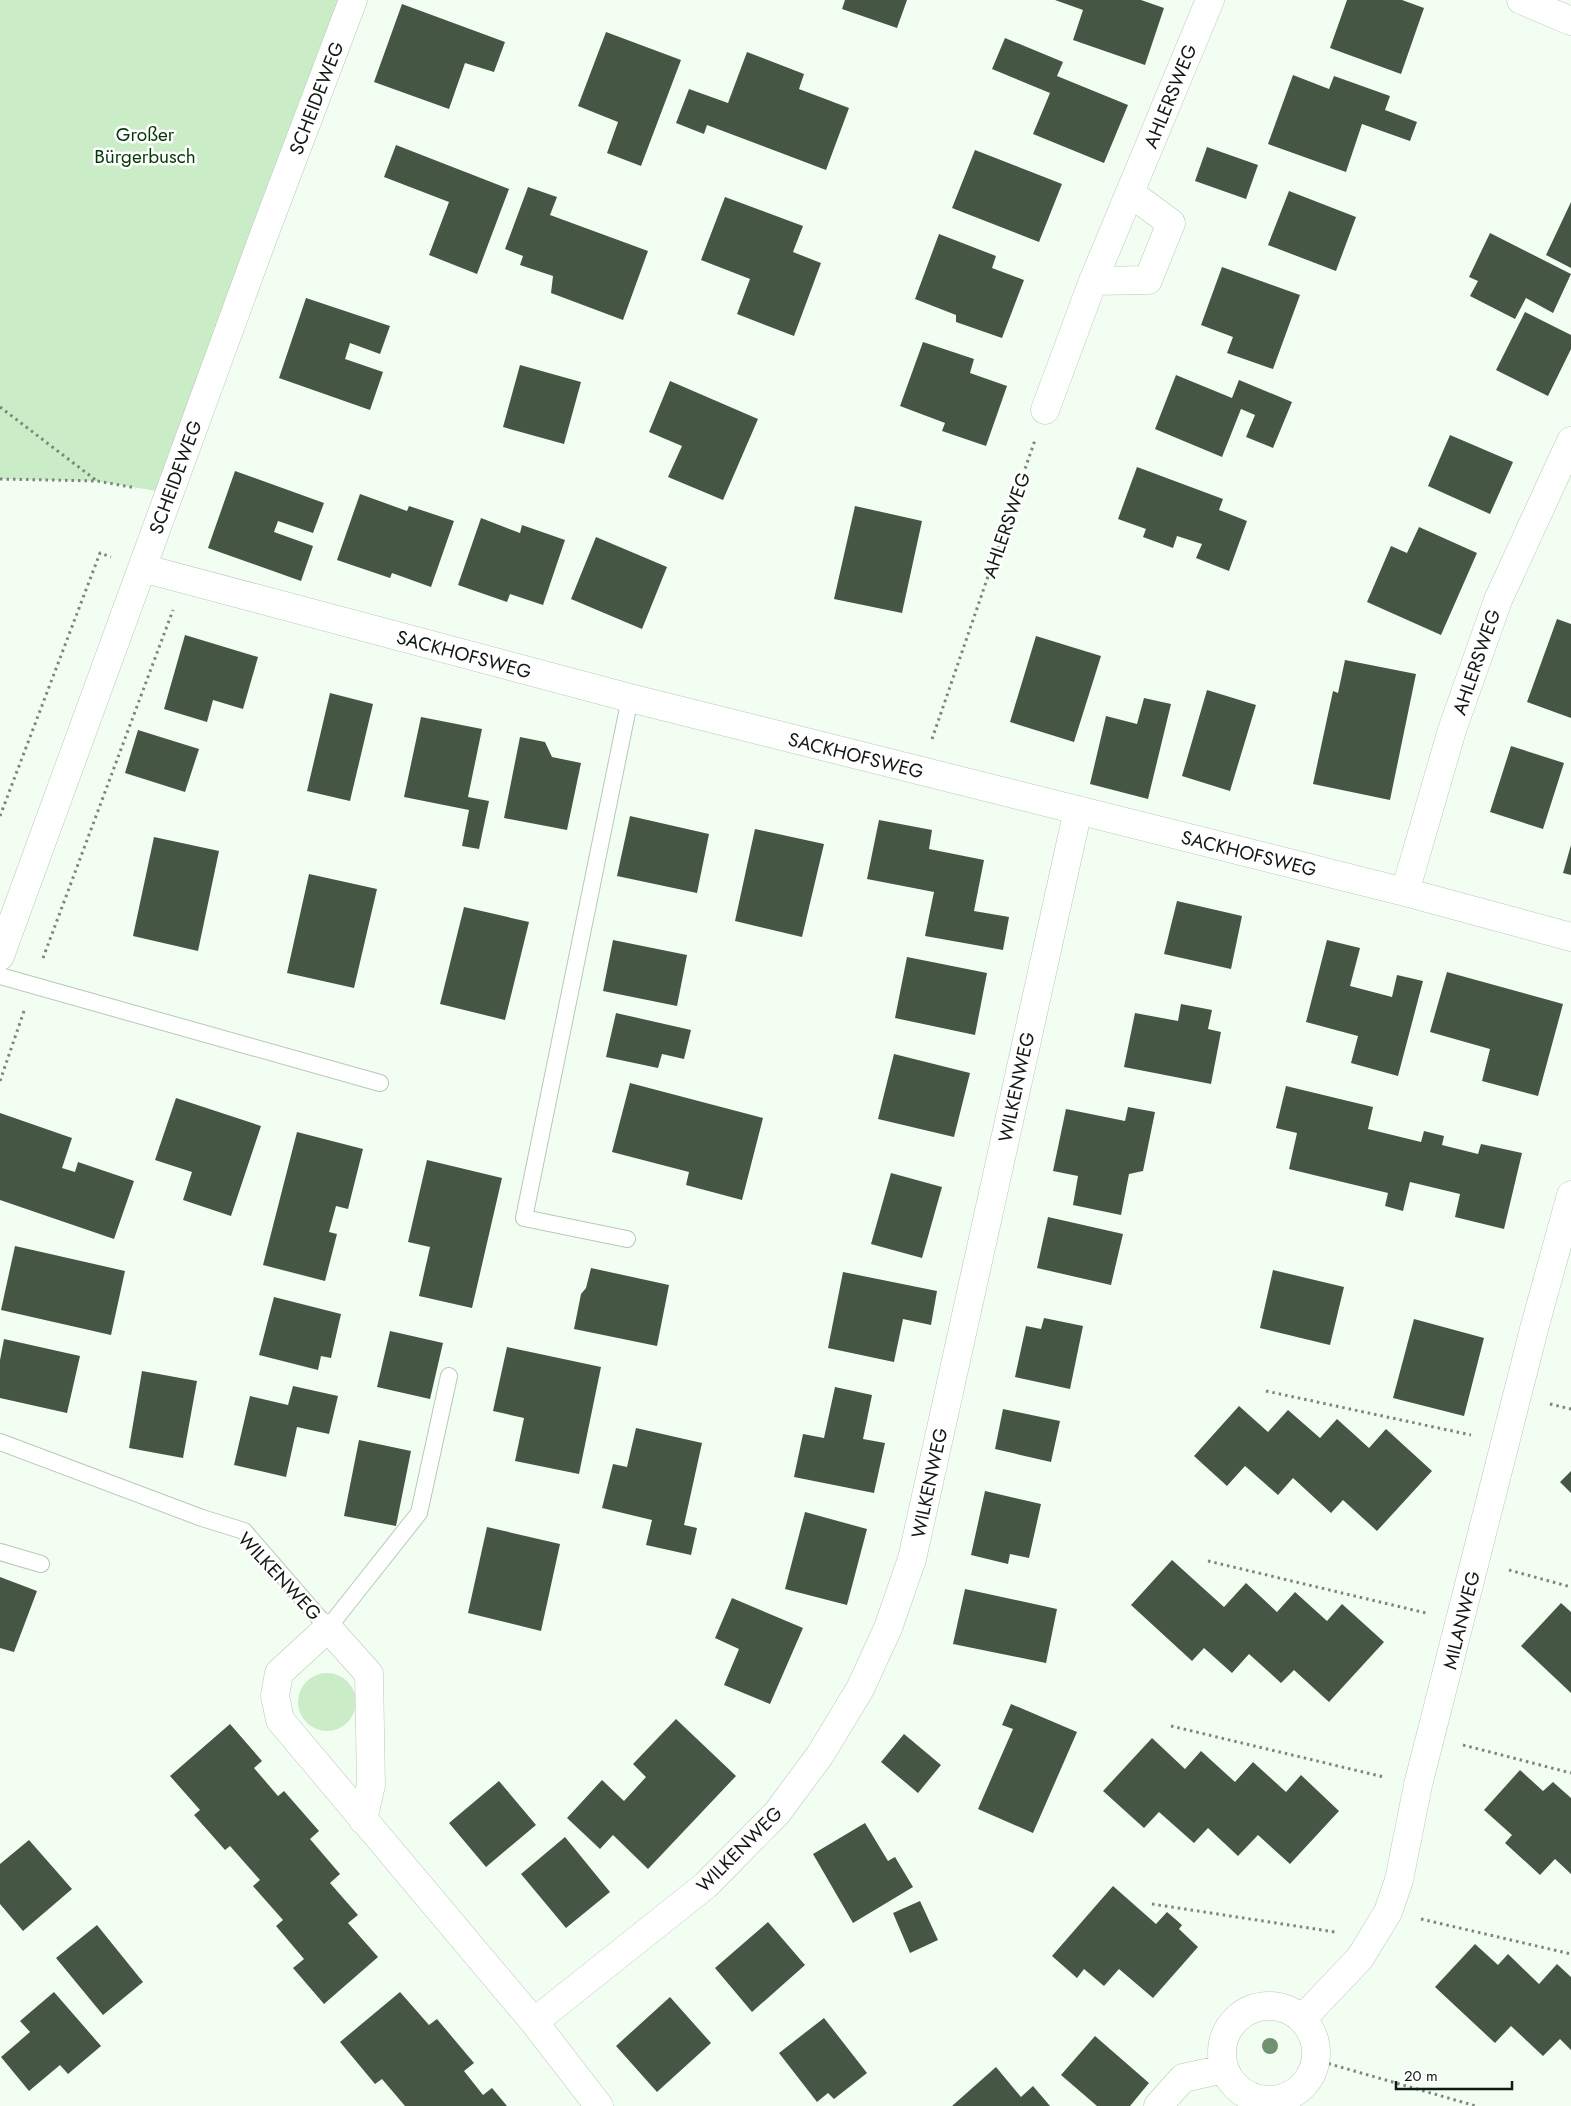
<svg xmlns="http://www.w3.org/2000/svg" width="1571" height="2106" font-family="Jost,sans-serif">
<style>
.green{fill:#caedc8}
.building{fill:#465645}
.lines{fill:none;stroke-linecap:round;stroke-linejoin:round}
.service-casing{stroke:#b7c9b6;stroke-width:18}
.minor-casing{stroke:#b7c9b6;stroke-width:29}
.path{stroke:#7d867d;stroke-width:3;stroke-dasharray:2.5 4;stroke-linecap:butt}
.service{stroke:#fff;stroke-width:16}
.minor{stroke:#fff;stroke-width:28}
.tree{fill:#6f9271}
.labels{text-anchor:middle;stroke-width:5;stroke-linejoin:round;paint-order:stroke}
.street-label{font-size:19px;fill:#121912;stroke:#fff}
.park-label{font-size:19px;fill:#033a07;stroke:#fff}
</style>
<rect width="100%" height="100%" fill="#f2fef2"/>
<path class="green" d="M0 0H353L168 493 97 481 0 479Z
M298 1702a29 29 0 1 1 58 0a29 29 0 1 1-58 0Z"/>
<path class="building" d="M845 0H907L897 28 842 9Z
M1055 0H1141L1164 8 1145 65 1073 40 1083 10Z
M1347 0H1402L1424 8 1401 74 1330 48Z
M402 4 505 42 494 72 465 63 449 109 374 82Z
M606 32 681 60 641 166 607 153 618 122 578 106Z
M1005 38 1063 62 1057 76 1128 105 1104 163 1033 134 1050 93 992 69Z
M747 52 804 74 799 89 849 108 826 170 707 125 704 134 676 123 689 89 728 103Z
M1293 75 1329 89 1334 76 1390 96 1385 110 1417 122 1410 141 1362 124 1346 172 1268 144Z
M396 145 509 189 477 274 429 255 449 202 384 177Z
M1207 147 1258 165 1246 199 1195 181Z
M975 150 1062 184 1039 242 952 208Z
M528 187 557 197 550 215 648 251 623 320 551 293 553 276 520 265 523 256 505 249Z
M1289 191 1356 217 1336 271 1268 245Z
M725 197 803 226 793 252 821 263 794 336 737 314 750 279 701 260Z
M1571 202V268L1546 255Z
M1490 233 1571 274 1553 313 1526 298 1515 319 1470 296 1478 281 1469 277Z
M939 234 996 256 992 268 1024 280 1002 338 956 322V315L915 299Z
M1222 267 1300 295 1273 369 1227 353 1233 337 1201 325Z
M306 298 390 326 380 354 350 343 345 359 383 372 370 410 279 378Z
M1525 312 1571 335V349L1548 396 1496 370Z
M923 342 974 359 970 373 1007 386 986 446 942 431 945 423 900 406Z
M520 365 581 382 564 444 503 427Z
M1176 375 1232 398 1239 380 1292 402 1273 448 1246 437 1255 415 1241 409 1222 457 1155 429Z
M670 381 758 419 723 500 668 477 682 446 649 432Z
M1450 435 1513 462 1490 514 1428 486Z
M1137 467 1223 499 1219 510 1247 521 1229 571 1196 558 1202 544 1177 536 1173 548 1143 537 1146 529 1118 519Z
M235 471 324 503 313 533 278 521 274 532 313 546 301 581 208 548Z
M360 494 407 511 409 506 454 521 431 587 392 573 390 578 337 560Z
M855 506 922 521 902 613 834 599Z
M481 518 520 533 522 525 565 540 543 605 510 594 507 602 458 585Z
M1419 527 1477 553 1441 635 1367 602 1391 546 1407 553Z
M596 537 667 567 642 629 571 599Z
M1557 619 1571 624V718L1527 702Z
M185 635 258 657 243 709 213 700 207 722 164 709Z
M1036 636 1101 656 1074 742 1010 722Z
M1345 660 1416 674 1390 800 1313 784 1333 691 1338 693Z
M1207 690 1256 705 1230 791 1182 776Z
M330 693 373 704 350 801 307 791Z
M1144 698 1171 704 1148 799 1090 784 1106 716 1137 724Z
M421 717 482 729 468 797 489 801 479 849 462 846 469 810 404 797Z
M138 730 199 749 185 792 125 773Z
M520 737 545 742 552 757 581 763 567 830 504 818Z
M1511 746 1564 763 1543 829 1490 812Z
M630 816 709 834 697 893 617 876Z
M879 820 932 830 929 849 984 860 974 911 1009 917 1003 950 925 936 934 892 867 879Z
M755 829 824 844 802 937 735 921Z
M154 837 219 851 198 951 133 936Z
M1571 845V875L1563 873Z
M309 874 377 889 354 988 287 973Z
M1177 901 1242 916 1231 969 1164 954Z
M464 907 529 922 505 1020 440 1004Z
M613 940 687 955 677 1006 603 991Z
M1327 940 1360 948 1350 986 1392 997 1397 975 1423 981 1398 1076 1351 1063 1358 1036 1306 1022Z
M907 957 987 973 975 1035 895 1018Z
M1447 972 1563 1004 1538 1096 1482 1081 1490 1049 1430 1032Z
M1181 1004 1212 1010 1208 1029 1221 1032 1211 1084 1124 1067 1135 1013 1178 1021Z
M616 1013 691 1030 684 1059 662 1054 658 1068 606 1057Z
M894 1054 970 1073 954 1137 878 1119Z
M630 1083 763 1118 742 1200 686 1185 689 1172 612 1152Z
M1286 1086 1373 1107 1368 1129 1421 1142 1424 1131 1444 1136 1442 1145 1478 1154 1481 1144 1522 1153 1504 1229 1455 1217 1460 1194 1410 1182 1403 1211 1385 1206 1388 1193 1289 1169 1297 1133 1276 1128Z
M176 1098 261 1126 231 1216 183 1200 192 1172 155 1160Z
M1128 1107 1155 1112 1143 1171 1129 1174 1121 1215 1073 1205 1078 1176 1053 1171 1066 1109 1125 1121Z
M0 1113 72 1138 62 1168 75 1172 78 1162 134 1181 114 1239 0 1200Z
M297 1132 363 1149 348 1209 336 1206 329 1232 337 1234 325 1281 263 1265Z
M427 1160 502 1178 472 1308 419 1296 430 1247 408 1242Z
M891 1173 942 1187 922 1258 871 1244Z
M1048 1217 1123 1234 1111 1285 1037 1268Z
M15 1246 125 1271 111 1335 1 1310Z
M591 1268 669 1285 657 1346 574 1329 581 1294 586 1288Z
M1273 1270 1344 1287 1330 1345 1260 1328Z
M843 1272 937 1291 931 1325 903 1319 894 1362 828 1348Z
M274 1297 341 1314 331 1358 321 1356 318 1370 259 1355Z
M1044 1318 1083 1326 1070 1389 1015 1377 1026 1326 1041 1329Z
M1414 1319 1484 1338 1464 1416 1393 1398Z
M390 1331 443 1343 430 1399 377 1387Z
M4 1339 80 1356 67 1413 0 1398V1360Z
M507 1347 601 1367 579 1474 515 1461 524 1418 493 1411Z
M142 1371 197 1381 183 1458 129 1448Z
M293 1386 338 1396 329 1434 297 1427 286 1477 234 1465 250 1396 288 1405Z
M835 1387 872 1395 863 1439 885 1443 874 1493 794 1477 803 1434 824 1438Z
M1239 1406 1268 1432 1288 1410 1320 1438 1337 1419 1369 1448 1386 1429 1432 1471 1377 1531 1343 1500 1331 1513 1293 1478 1278 1495 1245 1466 1227 1486 1194 1456Z
M1003 1409 1060 1421 1051 1462 995 1449Z
M636 1428 702 1443 684 1525 697 1528 691 1555 646 1545 652 1520 602 1508 613 1464 627 1467Z
M359 1440 411 1451 396 1526 344 1516Z
M1571 1471V1493L1560 1482Z
M985 1491 1041 1504 1029 1558 1010 1554 1008 1564 971 1555Z
M805 1512 867 1529 847 1605 785 1589Z
M487 1527 560 1544 541 1631 468 1613Z
M1172 1560 1224 1607 1246 1583 1277 1612 1295 1592 1327 1621 1342 1604 1384 1642 1329 1702 1294 1670 1281 1683 1249 1654 1232 1673 1204 1648 1192 1661 1131 1605Z
M0 1577 37 1591 14 1652 0 1648Z
M965 1589 1057 1609 1046 1663 953 1644Z
M732 1598 803 1628 770 1704 724 1685 739 1649 715 1638Z
M1561 1603 1571 1612V1693L1521 1646Z
M1011 1704 1077 1732 1033 1833 978 1809 1013 1729 1002 1725Z
M676 1719 736 1776 648 1869 613 1835 600 1849 567 1818 602 1780 624 1801 646 1777 633 1764Z
M230 1724 262 1761 254 1768 278 1796 284 1791 319 1831 310 1839 340 1874 330 1883 358 1915 348 1923 378 1957 324 2004 293 1968 304 1959 276 1926 283 1920 253 1886 260 1880 230 1846 225 1850 194 1815 200 1810 170 1776Z
M904 1734 941 1765 918 1793 881 1762Z
M1152 1738 1185 1769 1201 1751 1235 1782 1253 1762 1286 1792 1301 1775 1339 1811 1290 1864 1258 1835 1238 1856 1208 1828 1194 1843 1159 1812 1144 1828 1103 1791Z
M1520 1770 1543 1791 1553 1782 1571 1798V1874L1555 1859 1540 1875 1505 1843 1512 1835 1484 1810Z
M499 1781 536 1825 486 1867 449 1823Z
M865 1823 888 1861 895 1857 913 1887 853 1923 813 1854Z
M565 1837 610 1892 566 1928 521 1874Z
M29 1840 72 1889 23 1931 0 1904V1864Z
M1113 1886 1156 1924 1167 1912 1182 1925 1179 1929 1198 1947 1153 1998 1119 1969 1104 1986 1084 1969 1077 1978 1052 1956Z
M920 1901 938 1940 910 1953 893 1913Z
M768 1922 805 1965 752 2012 715 1968Z
M97 1925 143 1982 103 2015 56 1958Z
M1475 1944 1498 1965 1508 1954 1539 1984 1557 1964 1571 1977V2050L1560 2039 1543 2056 1511 2026 1495 2043 1435 1987Z
M54 1992 101 2046 68 2074 60 2065 29 2091 1 2057 30 2032 20 2021Z
M400 1992 429 2025 437 2019 474 2063 464 2071 483 2095 492 2088 507 2106H405L382 2079 375 2084 340 2042Z
M670 1997 711 2043 657 2092 616 2046Z
M824 2018 867 2073 834 2099 828 2093 817 2102 779 2053Z
M1095 2036 1149 2083 1130 2106H1097L1061 2075Z
M996 2067 1021 2097 1033 2086 1050 2106H952Z"/>
<g class="lines">
<g class="service-casing">
<path id="service" d="M0 976 380 1083
M627 1239 524 1218 630 698
M0 1442 202 1518 244 1531 328 1628 419 1513 449 1376
M0 1552 41 1564"/>
</g>
<g class="minor-casing">
<path id="minor" d="M1521 0 1571 21
M1093 281 1148 280 1171 223 1130 193
M1045 410 1093 281 1210 0
M142 568 630 698 1405 892 1571 937
M1405 892 1452 730 1498 600 1571 441
M0 956 262 240 353 0
M363 1820 371 1785 369 1674 328 1628 279 1673 275 1696 280 1720 534 2022 599 2106
M1222 2053a47 47 0 1 1 94 0a47 47 0 1 1-94 0Z
M1302 2019 1360 1958 1388 1912 1399 1880 1418 1785 1534 1329 1571 1195
M534 2022 706 1885 777 1813 820 1755 860 1689 888 1628 912 1559 1078 810
M1158 2106 1183 2078 1224 2069"/>
</g>
<path class="path" d="M0 407 97 481
M0 479 97 481 136 488
M932 739 1035 440
M0 816 100 553 111 557
M43 958 173 610
M0 1081 24 1011
M1266 1391 1471 1435
M1550 1404 1571 1409
M1208 1561 1426 1613
M1509 1570 1571 1587
M1171 1726 1384 1777
M1463 1745 1571 1773
M1152 1904 1335 1932
M1421 1919 1571 1954
M1316 2060 1476 2106
M1276 2106V2100"/>
<use href="#service" class="service"/>
<use href="#minor" class="minor"/>
</g>
<circle class="tree" cx="1270" cy="2046" r="8"/>
<g class="labels">
<g class="street-label">
<text transform="translate(1170 96) rotate(-68)" y="7">AHLERSWEG</text>
<text transform="translate(316 98) rotate(-69)" y="7">SCHEIDEWEG</text>
<text transform="translate(175 477) rotate(-70)" y="7">SCHEIDEWEG</text>
<text transform="translate(1006 525) rotate(-71)" y="7">AHLERSWEG</text>
<text transform="translate(464 654) rotate(15)" y="7">SACKHOFSWEG</text>
<text transform="translate(1476 662) rotate(-71)" y="7">AHLERSWEG</text>
<text transform="translate(856 755) rotate(14)" y="7">SACKHOFSWEG</text>
<text transform="translate(1249 853) rotate(14)" y="7">SACKHOFSWEG</text>
<text transform="translate(1016 1087) rotate(-78)" y="7">WILKENWEG</text>
<text transform="translate(929 1483) rotate(-78)" y="7">WILKENWEG</text>
<text transform="translate(280 1576) rotate(47)" y="7">WILKENWEG</text>
<text transform="translate(1461 1620) rotate(-76)" y="7">MILANWEG</text>
<text transform="translate(739 1849) rotate(-45)" y="7">WILKENWEG</text>
</g>
<g class="park-label">
<text x="145" y="141">Großer<tspan x="145" dy="22">Bürgerbusch</tspan></text>
</g>
</g>
<path d="M1396 2081v8h116v-8" fill="none" stroke="#121912" stroke-width="2.5"/>
<text x="1404" y="2081" font-size="15" fill="#121912" stroke="#ffffff" stroke-width="4" paint-order="stroke">20 m</text>
</svg>
